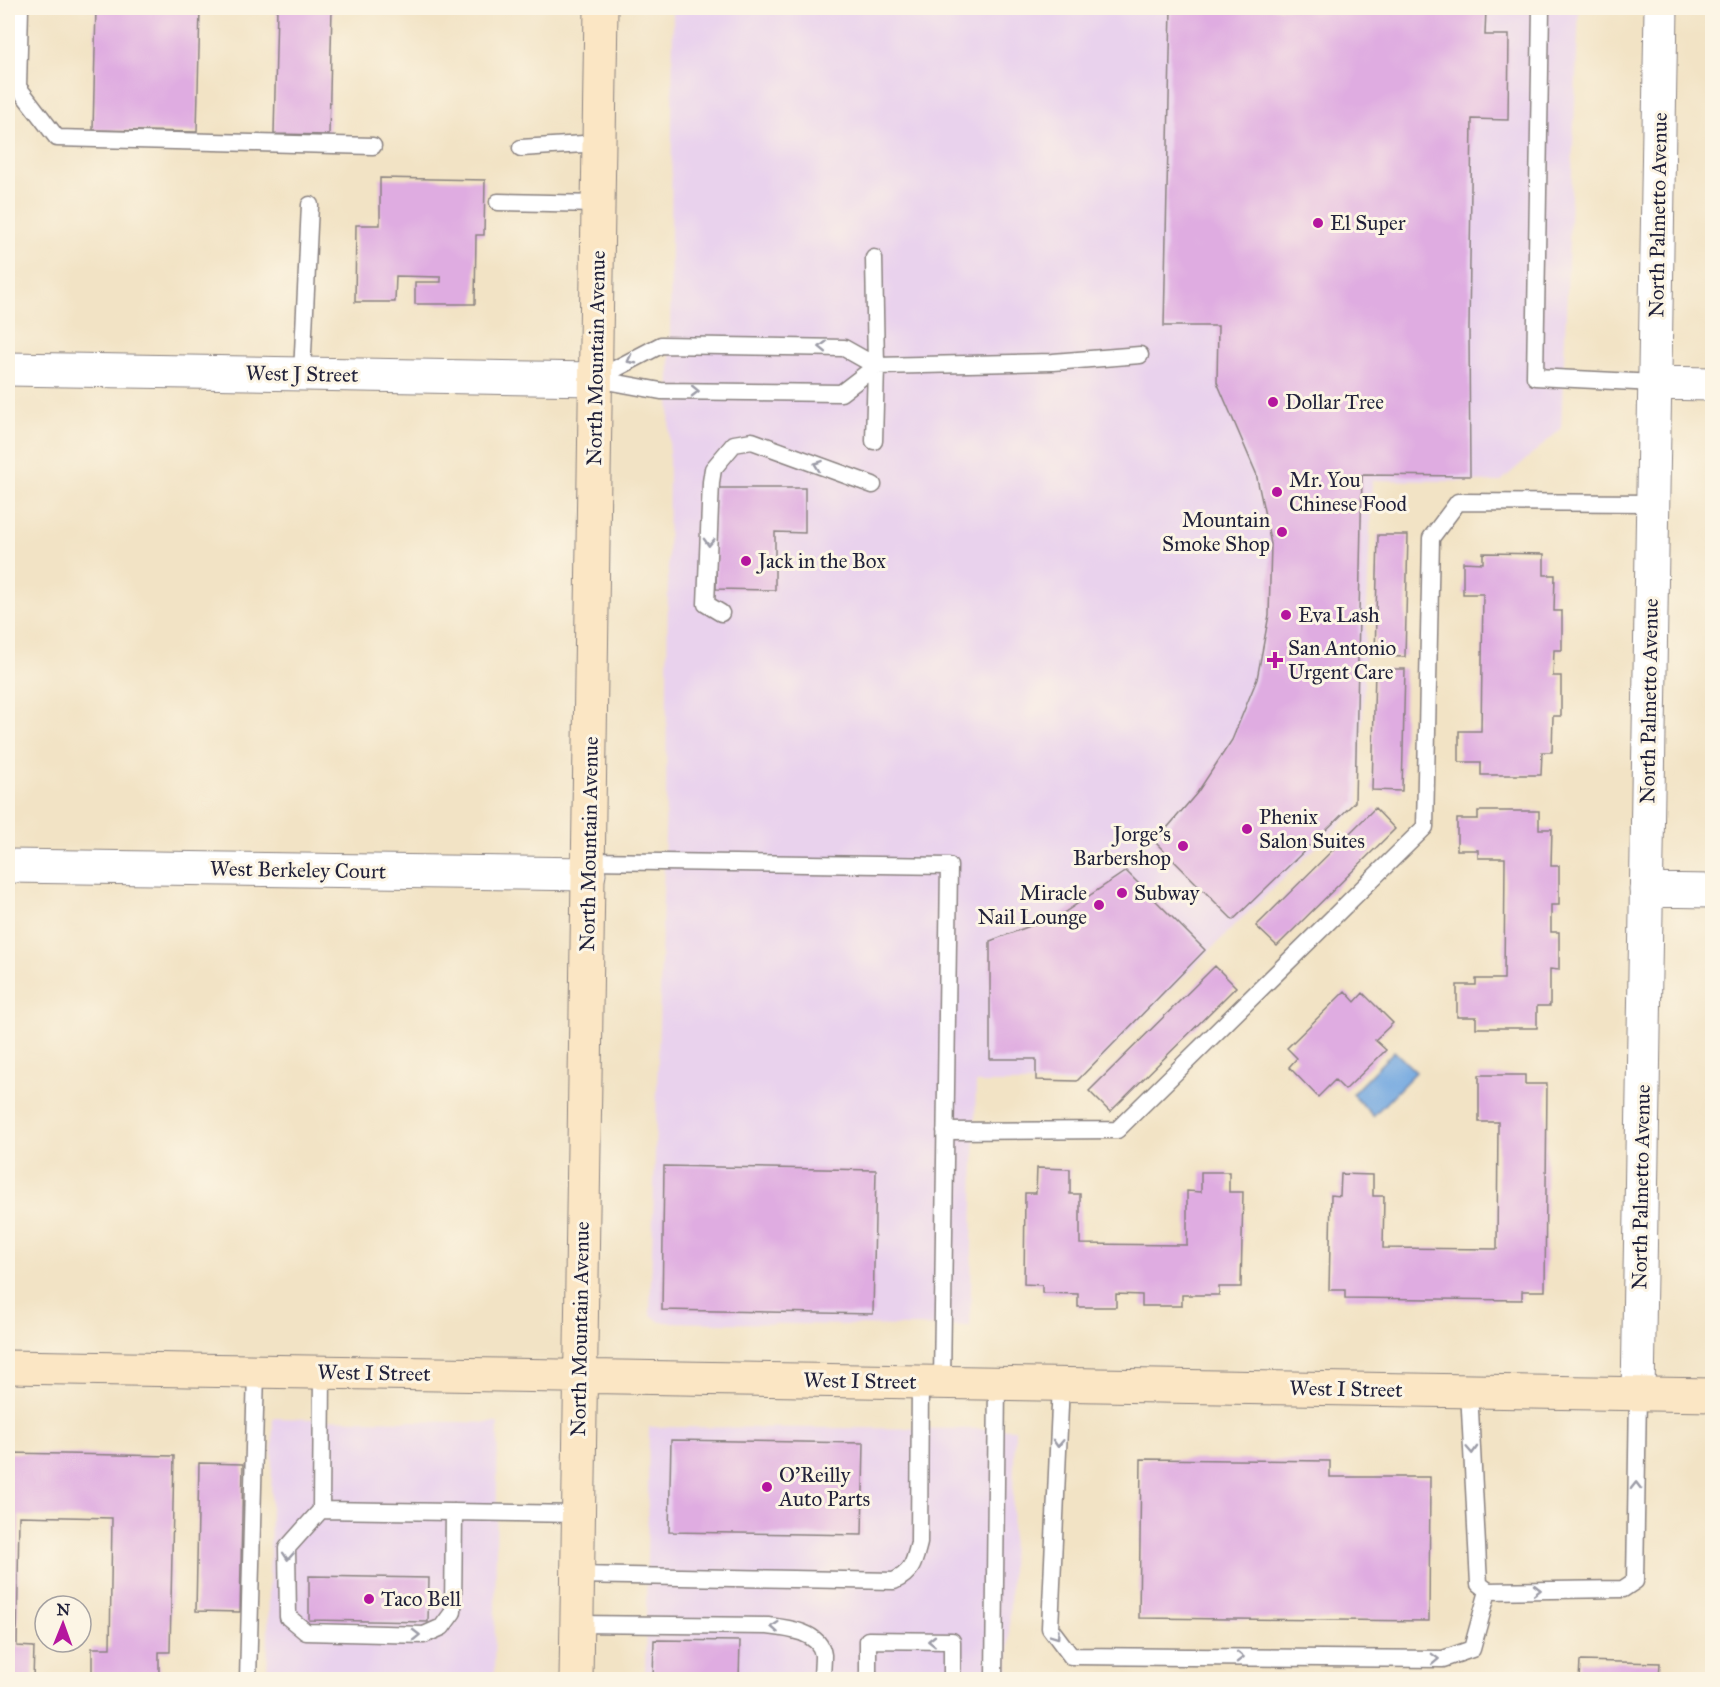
<svg xmlns="http://www.w3.org/2000/svg" width="1720" height="1687" font-family="'IM FELL Great Primer',serif">
<style>
.built{fill:#e9d2ed}
.water{fill:#73a8e0;stroke:#4a658e;stroke-width:1.5}
.building{fill:#dface1}
.lines{fill:none;stroke-linecap:round;stroke-linejoin:round}
.lane-casing{stroke:#8a8280;stroke-width:19}
.street-casing{stroke:#8a8280;stroke-width:35}
.secondary-casing{stroke:#8a8280;stroke-width:35}
.lane{stroke:#fff;stroke-width:16}
.street{stroke:#fff;stroke-width:33}
.secondary{stroke:#fbe6c4;stroke-width:33}
.oneway{stroke:#9c9ca7}
.poi-dot{fill:#b5179e;stroke:#fcf5e5;stroke-width:2}
.labels{text-anchor:middle;stroke-width:6;stroke-linejoin:round;paint-order:stroke}
.street-label{font-size:21px;fill:#22223b;stroke:#fcf5e5}
.poi-label{font-size:21px;fill:#22223b;stroke:#fcf5e5;text-anchor:start}
</style>
<rect width="100%" height="100%" fill="#fcf5e5"/>
<filter id="ink" filterUnits="userSpaceOnUse"><feTurbulence type="fractalNoise" baseFrequency=".0167" numOctaves="2"/><feDisplacementMap in="SourceGraphic" scale="12" xChannelSelector="R" yChannelSelector="G"/><feConvolveMatrix kernelMatrix="1 2 1 2 8 2 1 2 1" color-interpolation-filters="sRGB"/></filter>
<filter id="wash" filterUnits="userSpaceOnUse"><feTurbulence type="fractalNoise" baseFrequency=".008" numOctaves="4" result="noise"/><feDisplacementMap in="SourceGraphic" scale="24" xChannelSelector="R" yChannelSelector="G"/><feGaussianBlur stdDeviation="1.35" result="paint"/><feColorMatrix in="noise" values="0 0 0 0 0 0 0 0 0 0 0 0 0 0 0 0 0 1.4 0 .05"/><feComposite in="paint" operator="in"/></filter>
<g filter="url(#wash)">
<rect width="100%" height="100%" fill="#f2e3c5"/>
<path class="built" d="M673 8H1579L1561 429 1500 482 1372 480 1359 806 1241 919 1078 1083H976L970 1327 660 1322 650 1314 666 802Z
M273 1418 498 1423 494 1679 267 1680Z
M649 1427 1015 1429 1008 1679 645 1680Z"/>
<path class="water" d="M1394 1051 1416 1072 1373 1116 1352 1094Z"/>
<g id="blocks">
<path class="building" d="M96 8H200L197 132 93 130Z
M277 8H332L329 135 274 134Z
M1171 8H1486L1485 35H1509L1508 120 1472 119 1469 329 1470 476 1362 475 1355 802 1233 920 1155 842 1197 793 1232 740 1257 679 1269 615 1271 544 1256 473 1217 382 1218 326H1164Z
M380 178 485 180 484 235H476L475 304H415V282H441V277L396 276 395 302H355L356 225H380Z
M717 488H805V533L775 532V590L716 589Z
M1378 535H1408L1405 657 1375 656Z
M1483 553 1544 554V575H1555L1554 611H1562V650H1554L1553 676H1561V716H1553L1552 752H1542L1541 775H1481V762H1459V731H1481L1483 594H1463V562L1483 563Z
M1375 669H1405L1402 791 1372 790Z
M1375 808 1395 829 1277 946 1256 926Z
M1478 811H1539V829H1552L1551 866H1559V905H1551V932H1559V970L1550 969V1006H1537V1028H1476V1017H1457V985H1476V979H1504L1505 858H1478V850H1457V819H1478Z
M1126 871 1205 950 1077 1081 1036 1080V1059H990V941L1062 914Z
M1215 966 1236 987 1110 1112 1089 1091Z
M1345 991 1355 1002 1363 993 1393 1023 1375 1040 1386 1050 1345 1090 1335 1080 1318 1097 1289 1067 1297 1058 1287 1048Z
M1479 1075H1525V1084H1547L1545 1291H1522V1300L1345 1298V1290H1329L1331 1195 1340 1196 1341 1174 1373 1175V1196H1384L1383 1248 1497 1249 1498 1122H1479Z
M664 1166 876 1170 873 1314 662 1310Z
M1037 1168 1070 1169V1194H1080V1244L1187 1245V1191L1201 1192V1172H1229V1192H1243L1241 1287H1219V1295H1182V1306H1142V1295L1116 1294V1307H1078V1294L1042 1293V1285L1024 1284 1025 1193H1036Z
M671 1440 864 1443 862 1535 669 1532Z
M8 1453 174 1456 170 1652H159V1680H92V1648H110L112 1518 19 1516 17 1646 34 1647 33 1680H8Z
M1141 1459 1330 1461V1477H1430L1429 1621 1139 1618Z
M199 1463 243 1464 240 1612 196 1611Z
M309 1576 429 1578 428 1622 309 1620Z
M654 1640 740 1641 739 1680H653Z
M1580 1661 1660 1663 1659 1680H1579Z"/>
</g>
</g>
<g filter="url(#ink)">
<use href="#blocks" fill-opacity="0" stroke="#8a8280" stroke-width="1.5"/>
<g class="lines">
<g class="lane-casing">
<path id="lane" d="M20 8 18 87 57 138 373 146
M1541 8 1535 377 1655 383
M521 148 599 143
M498 202 598 204
M874 258 876 366 874 441
M302 374 310 205
M596 379 661 345 844 348 876 366 1053 362 1140 355
M596 379 661 391 841 393 876 366
M721 613 706 604 711 482 713 469 734 444 752 441 873 485
M589 861 949 866 942 1382
M945 1131 1117 1130 1425 827 1431 538 1458 502 1653 503
M322 1372 321 1510 578 1514
M1061 1384 1050 1628 1071 1656 1443 1659 1472 1649 1488 1591
M1469 1391 1479 1584 1488 1591 1623 1589 1635 1581 1638 1394
M321 1510 287 1548 288 1617 306 1632 424 1635 442 1627 453 1612 454 1512
M577 1575 894 1581C913 1572 914 1562 919 1543L920 1382
M576 1624 768 1626C786 1628 820 1631 823 1655 823 1663 822 1672 822 1680
M248 1680 256 1371
M868 1680V1640L952 1641V1680
M994 1680 997 1383"/>
</g>
<g class="street-casing">
<path id="street" d="M8 369 596 379
M1655 383 1712 384
M8 866 589 874
M1646 890 1712 891
M1638 1394 1661 8"/>
</g>
<g class="secondary-casing">
<path id="secondary" d="M8 1367 1712 1395
M576 1680 601 8"/>
</g>
<use href="#lane" class="lane"/>
<use href="#street" class="street"/>
<use href="#secondary" class="secondary"/>
</g>
<defs><path id="oneway-chevron" d="M-2-3.5L2.5 0L-2 3.5" fill="none" stroke-width="1.6" stroke-linecap="round" stroke-linejoin="round" transform="scale(1.5)"/></defs>
<g class="oneway">
<use href="#oneway-chevron" transform="translate(823 347) rotate(-179)"/>
<use href="#oneway-chevron" transform="translate(631 360) rotate(152)"/>
<use href="#oneway-chevron" transform="translate(695 391) rotate(1)"/>
<use href="#oneway-chevron" transform="translate(818 465) rotate(-160)"/>
<use href="#oneway-chevron" transform="translate(709 542) rotate(92)"/>
<use href="#oneway-chevron" transform="translate(1058 1443) rotate(93)"/>
<use href="#oneway-chevron" transform="translate(1472 1450) rotate(87)"/>
<use href="#oneway-chevron" transform="translate(1636 1486) rotate(-89)"/>
<use href="#oneway-chevron" transform="translate(288 1556) rotate(94)"/>
<use href="#oneway-chevron" transform="translate(1537 1590) rotate(-1)"/>
<use href="#oneway-chevron" transform="translate(775 1627) rotate(-176)"/>
<use href="#oneway-chevron" transform="translate(416 1635) rotate(-1)"/>
<use href="#oneway-chevron" transform="translate(1056 1635) rotate(55)"/>
<use href="#oneway-chevron" transform="translate(932 1641) rotate(-180)"/>
<use href="#oneway-chevron" transform="translate(1240 1657) rotate(1)"/>
<use href="#oneway-chevron" transform="translate(1435 1659) rotate(-2)"/>
</g>
</g>
<g class="poi-dot">
<circle cx="1318" cy="223" r="6"/>
<circle cx="1273" cy="402" r="6"/>
<circle cx="1277" cy="492" r="6"/>
<circle cx="1282" cy="532" r="6"/>
<circle cx="746" cy="561" r="6"/>
<circle cx="1286" cy="615" r="6"/>
<path d="M1272 651h6v6h6v6h-6v6h-6v-6h-6v-6h6z"/>
<circle cx="1247" cy="829" r="6"/>
<circle cx="1183" cy="846" r="6"/>
<circle cx="1122" cy="893" r="6"/>
<circle cx="1099" cy="905" r="6"/>
<circle cx="767" cy="1487" r="6"/>
<circle cx="369" cy="1599" r="6"/>
</g>
<g class="labels">
<g class="street-label">
<text transform="translate(1658 215) rotate(-89)" y="7">North Palmetto Avenue</text>
<text transform="translate(596 358) rotate(-89)" y="7">North Mountain Avenue</text>
<text transform="translate(302 374) rotate(1)" y="7">West J Street</text>
<text transform="translate(1649 701) rotate(-89)" y="7">North Palmetto Avenue</text>
<text transform="translate(589 844) rotate(-89)" y="7">North Mountain Avenue</text>
<text transform="translate(298 870) rotate(1)" y="7">West Berkeley Court</text>
<text transform="translate(1641 1187) rotate(-89)" y="7">North Palmetto Avenue</text>
<text transform="translate(580 1329) rotate(-89)" y="7">North Mountain Avenue</text>
<text transform="translate(374 1373) rotate(1)" y="7">West I Street</text>
<text transform="translate(860 1381) rotate(1)" y="7">West I Street</text>
<text transform="translate(1346 1389) rotate(1)" y="7">West I Street</text>
</g>
<g class="poi-label">
<text x="1330" y="230">El Super</text>
<text x="1285" y="409">Dollar Tree</text>
<text x="1289" y="487">Mr. You<tspan x="1289" dy="24">Chinese Food</tspan></text>
<text x="1270" y="527" text-anchor="end">Mountain<tspan x="1270" dy="24">Smoke Shop</tspan></text>
<text x="758" y="568">Jack in the Box</text>
<text x="1298" y="622">Eva Lash</text>
<text x="1288" y="655">San Antonio<tspan x="1288" dy="24">Urgent Care</tspan></text>
<text x="1259" y="824">Phenix<tspan x="1259" dy="24">Salon Suites</tspan></text>
<text x="1171" y="841" text-anchor="end">Jorge's<tspan x="1171" dy="24">Barbershop</tspan></text>
<text x="1087" y="900" text-anchor="end">Miracle<tspan x="1087" dy="24">Nail Lounge</tspan></text>
<text x="1134" y="900">Subway</text>
<text x="779" y="1482">O'Reilly<tspan x="779" dy="24">Auto Parts</tspan></text>
<text x="381" y="1606">Taco Bell</text>
</g>
</g>
<rect width="1720" height="1687" fill="none" stroke="#fcf5e5" stroke-width="30"/>
<g transform="translate(63 1624) rotate(1)"><circle r="28" fill="#fcf5e5" stroke="#a5a1a1" stroke-width="1.5"/>
<path d="M0-4.5L10 22L0 15L-10 22Z" fill="#b5179e"/>
<text y="-9" font-size="16" font-weight="bold" text-anchor="middle" fill="#22223b">N</text>
</g>
</svg>
